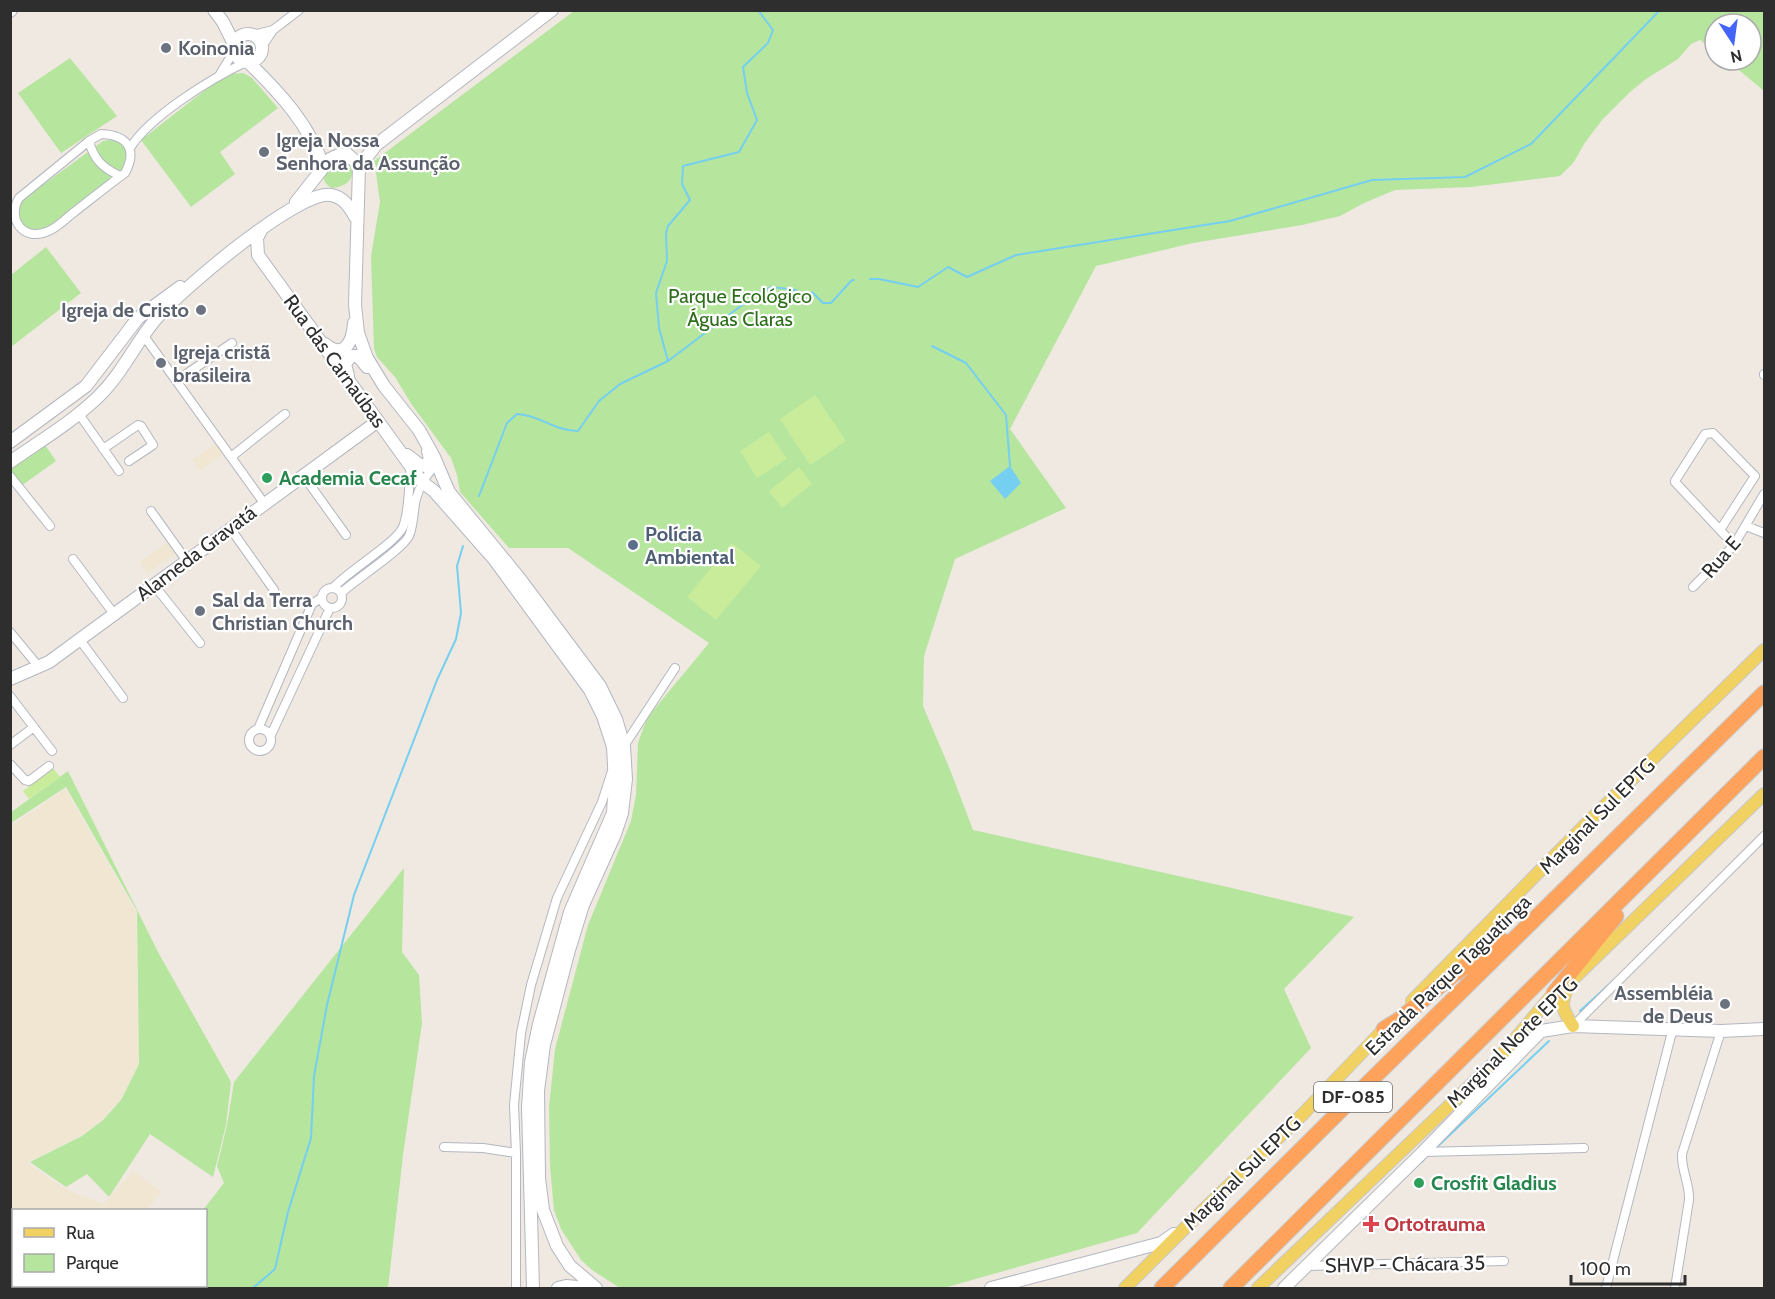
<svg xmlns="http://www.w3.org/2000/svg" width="1775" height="1299" font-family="Cabin,sans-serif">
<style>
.education{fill:#f0e6d1}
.green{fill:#b6e59e}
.pitch{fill:#c9ec9a}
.water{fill:#75cff0}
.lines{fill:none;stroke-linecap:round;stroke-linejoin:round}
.stream{stroke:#75cff0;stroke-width:2}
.street-casing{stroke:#b4b7c1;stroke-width:10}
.secondary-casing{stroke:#b4b7c1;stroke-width:14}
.primary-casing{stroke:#c9c9c9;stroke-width:14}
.highway-casing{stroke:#c9c9c9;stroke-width:17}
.street{stroke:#fff;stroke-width:8}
.secondary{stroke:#fff;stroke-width:12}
.primary{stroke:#f2d163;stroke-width:12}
.highway{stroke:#ffa35c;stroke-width:15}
.worship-dot{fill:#6b7280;stroke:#fff;stroke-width:2}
.leisure-dot{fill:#2e9e5b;stroke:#fff;stroke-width:2}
.service-dot{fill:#5c6f8a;stroke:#fff;stroke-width:2}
.health-dot{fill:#e0444e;stroke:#fff;stroke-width:2}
.labels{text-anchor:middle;stroke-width:4.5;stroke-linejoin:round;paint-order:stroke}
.shield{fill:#fff;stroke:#6d6d6d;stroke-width:1.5}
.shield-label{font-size:18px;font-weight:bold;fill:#2e2e2e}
.worship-label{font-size:20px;font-weight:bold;fill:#5b616d;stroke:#fff;text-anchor:start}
.park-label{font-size:20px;fill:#2c6e1b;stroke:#fff}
.street-label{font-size:20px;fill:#2e2e2e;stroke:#fff}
.leisure-label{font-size:20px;font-weight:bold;fill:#27864d;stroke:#fff;text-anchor:start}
.service-label{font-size:20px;font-weight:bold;fill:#4e5e75;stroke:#fff;text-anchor:start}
.health-label{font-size:20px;font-weight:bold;fill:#be3a42;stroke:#fff;text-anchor:start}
</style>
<rect width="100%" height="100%" fill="#efe9e1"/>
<path class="education" d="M217 443 224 453 200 471 192 460Z
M167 543 175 554 148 573 140 562Z
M65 789 136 912 138 1064 120 1100 102 1119 82 1135 27 1163 65 1189 104 1204 133 1171 161 1191 147 1210H14L13 1245 10 1243 11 826Z"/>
<path class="green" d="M574 11H1764V91L1727 60H1751V24H1715V51L1700 40 1691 44 1678 59 1646 79 1630 92 1602 120 1584 144 1574 162 1560 176 1471 187 1395 190 1364 203 1340 216 1302 225 1193 243 1096 266 1010 429 1066 508 955 559 924 656 923 706 951 772 973 830 1232 888 1354 917 1284 989 1311 1048 1137 1233 944 1288H620L592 1270 581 1260 561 1229 554 1210 550 1166 549 1107 555 1049 588 925 631 821 636 795 638 743 647 718 709 643 568 548H509L460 492 457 475 451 458 412 405 395 377 377 357 374 349 371 256 380 202 376 173 377 169 374 161Z
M70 58 117 116 61 153 18 93Z
M243 73 252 78 278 108 220 152 235 174 191 207 141 140 218 80 231 74Z
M111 140C131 145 130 155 123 172L48 228C38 231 30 230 21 225 18 214 16 208 25 198L103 141Z
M343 158 352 163C356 178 347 187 332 188 322 183 323 177 325 167Z
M46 247 81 293 11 347V275Z
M45 445 56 461 21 486 11 474 10 470Z
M68 771 158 952 231 1082 226 1125 213 1177 150 1134 109 1197 87 1174 66 1187 30 1162 82 1136 103 1120 121 1100 139 1064 137 911 66 787 11 823 10 813Z
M404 868 402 952 419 975 422 1023 403 1155 388 1288H177L178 1286H206V1210H203L224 1183 217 1166 227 1125 234 1082Z"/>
<path class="pitch" d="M815 395 846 441 810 465 780 419Z
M769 432 787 459 757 478 740 451Z
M799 467 812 484 782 508 769 491Z
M732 543 761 566 716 620 687 597Z
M53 768 60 777 29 799 23 791Z"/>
<path class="water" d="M1010 466 1021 483 1005 499 990 481Z"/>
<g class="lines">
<path class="stream" d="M870 279H879L918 287 948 267 967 277 1016 255 1230 221 1372 180 1465 177 1531 144 1660 10
M932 346 966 363 1006 415 1010 466
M668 361 758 293 772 287 796 290 805 303 812 292 823 303H831L852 280H854
M479 496 507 423 517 414C540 415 554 431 578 431L599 401 620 384 668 361 659 328 656 293 667 261 666 233 668 226 690 200 682 184 683 166 739 152 757 120 747 93 743 67 768 43 773 30 758 10
M1580 1011 1613 981
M1438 1146 1549 1041
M1422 1162 1426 1157
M253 1288 275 1269 288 1212 311 1138 314 1076 327 1005 354 895 437 680 456 639 461 613 457 566 463 546"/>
<g class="street-casing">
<path id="street" d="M252 35 273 30
M261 48 273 30 299 10
M220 74 234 51
M101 134C127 135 138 149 125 173 107 186 90 200 73 213 64 220 56 229 46 232 22 241 7 218 19 198L89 141Z
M89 141C94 160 103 168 120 176
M130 148C150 116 212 78 246 62
M144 336 264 503
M1764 374V375
M176 381 232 343
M79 414 119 471
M103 449 138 425 141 426 153 445 129 461
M231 457 285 414
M303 475 346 535
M10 476 50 526
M151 511 186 560
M1746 526 1764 533
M230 528 274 590
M1720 530 1755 476 1713 433 1705 434 1675 481V482L1720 530 1734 545
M73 559 114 614
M154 585 200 643
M1693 587 1734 545 1764 494
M322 598a10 10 0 1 1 20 0a10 10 0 1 1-20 0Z
M333 588C348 571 396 543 403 527 410 509 408 486 411 467
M341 593C356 579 402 550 409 536 414 524 413 511 416 499 420 484 428 474 437 462
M10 632 39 667
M80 640 123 698
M10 696 52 751
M249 740a11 11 0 1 1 22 0a11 11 0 1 1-22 0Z
M258 729 312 604 321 598
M271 735 330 608
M10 745 34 727
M624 746 675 668
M10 764 25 780 29 781 49 766
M1573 1026 1764 836
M444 1147 483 1148 516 1153
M1423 1152 1584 1148
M1306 1266 1504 1261
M516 1288V1153L514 1105 521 1033 531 985 557 898 602 802 612 771
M1606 1288 1673 1028
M1675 1288 1689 1200C1690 1184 1681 1170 1682 1154L1721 1031"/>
</g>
<g class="secondary-casing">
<path id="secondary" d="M214 10 223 22 234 44
M552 10 376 145 359 167 355 305 358 333 367 358 384 386 419 430 434 457 449 492 520 579 600 686 616 719 624 746 626 779 622 813 615 834 583 905 569 950 544 1045 538 1091 539 1178 543 1210 557 1246 570 1266 596 1288
M10 11 11 10
M234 48a14 14 0 1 1 28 0a14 14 0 1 1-28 0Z
M248 62C278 91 311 126 323 167
M296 202 330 159 339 155 347 154 356 162 359 167
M261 230 257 238 258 255 422 482 434 491 494 559 590 690 603 716 613 747 615 783 613 813 570 912 539 1024 531 1062 528 1107 533 1288
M325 344C344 361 353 341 354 323
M348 376 345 364 351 356H358L367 367
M10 442 86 386 138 318 180 287
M407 455 420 465 426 466 430 459 428 451
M10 462C40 441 72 422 98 397 122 374 135 344 155 320 177 293 299 189 331 195 344 197 350 208 356 218
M10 679 49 662 378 421
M558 1288 566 1286 588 1288
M991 1288 1161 1243 1174 1234
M1284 1288 1423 1152 1541 1031 1573 1026 1721 1031 1764 1029"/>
</g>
<g class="primary-casing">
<path id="primary" d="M1569 984C1560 1004 1561 1008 1573 1026
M1412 1001 1583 827 1764 650
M1125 1288 1192 1221 1303 1114 1389 1024
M1258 1288 1499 1058 1554 993 1569 983 1764 794"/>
</g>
<g class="highway-casing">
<path id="highway" d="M1554 993 1616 916
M1384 1029 1400 1019 1454 974 1503 941
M1162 1288 1358 1093 1764 693
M1231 1288 1764 757"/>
</g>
<use href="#street" class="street"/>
<use href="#secondary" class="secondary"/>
<use href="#primary" class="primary"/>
<use href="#highway" class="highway"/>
</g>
<g class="worship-dot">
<circle cx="166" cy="48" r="6"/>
<circle cx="264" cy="152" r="6"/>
<circle cx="201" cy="310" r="6"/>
<circle cx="161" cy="363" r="6"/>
<circle cx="200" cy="611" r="6"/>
<circle cx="1725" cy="1004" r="6"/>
</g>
<g class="leisure-dot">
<circle cx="267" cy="478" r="6"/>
<circle cx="1419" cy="1183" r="6"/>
</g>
<circle class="service-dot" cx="633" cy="545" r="6"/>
<path class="health-dot" d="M1368 1215h6v6h6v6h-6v6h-6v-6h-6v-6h6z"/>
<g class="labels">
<rect class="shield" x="1314" y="1082" width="78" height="30" rx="4.5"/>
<g class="shield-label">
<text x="1353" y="1103">DF-085</text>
</g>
<g class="worship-label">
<text x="178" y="55">Koinonia</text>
<text x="276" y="147">Igreja Nossa<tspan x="276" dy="23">Senhora da Assunção</tspan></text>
<text x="189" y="317" text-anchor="end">Igreja de Cristo</text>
<text x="173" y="359">Igreja cristã<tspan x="173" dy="23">brasileira</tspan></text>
<text x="212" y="607">Sal da Terra<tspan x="212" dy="23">Christian Church</tspan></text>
<text x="1713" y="1000" text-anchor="end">Assembléia<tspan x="1713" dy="23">de Deus</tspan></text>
</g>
<g class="park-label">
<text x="740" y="303">Parque Ecológico<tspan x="740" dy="23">Águas Claras</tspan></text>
</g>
<g class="street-label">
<text transform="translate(335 361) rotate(54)" y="7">Rua das Carnaúbas</text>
<text transform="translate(196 553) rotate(-37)" y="7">Alameda Gravatá</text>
<text transform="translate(1721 557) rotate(-49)" y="7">Rua E</text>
<text transform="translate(1597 816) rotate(-45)" y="7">Marginal Sul EPTG</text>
<text transform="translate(1448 975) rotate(-44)" y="7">Estrada Parque Taguatinga</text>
<text transform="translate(1512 1042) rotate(-45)" y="7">Marginal Norte EPTG</text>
<text transform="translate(1242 1173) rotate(-44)" y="7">Marginal Sul EPTG</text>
<text transform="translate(1405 1264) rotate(-1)" y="7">SHVP - Chácara 35</text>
</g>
<g class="leisure-label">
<text x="279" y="485">Academia Cecaf</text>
<text x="1431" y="1190">Crosfit Gladius</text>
</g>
<g class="service-label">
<text x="645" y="541">Polícia<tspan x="645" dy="23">Ambiental</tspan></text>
</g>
<g class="health-label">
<text x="1384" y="1231">Ortotrauma</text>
</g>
</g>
<rect width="1775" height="1299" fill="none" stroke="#2e2e2e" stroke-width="24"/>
<rect x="12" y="1209" width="195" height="78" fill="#ffffff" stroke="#ababab" stroke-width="1.5"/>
<rect x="24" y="1228" width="30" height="9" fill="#f2d163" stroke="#ababab" stroke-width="1.5"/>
<text x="66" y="1239" font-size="18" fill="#2e2e2e">Rua</text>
<rect x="24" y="1254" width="30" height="18" fill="#b6e59e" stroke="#ababab" stroke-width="1.5"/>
<text x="66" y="1269" font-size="18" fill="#2e2e2e">Parque</text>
<g transform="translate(1733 42) rotate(167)"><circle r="28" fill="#ffffff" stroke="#ababab" stroke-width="1.5"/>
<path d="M0-4.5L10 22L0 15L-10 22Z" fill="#4264fb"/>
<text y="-9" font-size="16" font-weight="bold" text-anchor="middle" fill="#2e2e2e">N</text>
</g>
<path d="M1571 1275v9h114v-9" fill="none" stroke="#2e2e2e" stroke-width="3"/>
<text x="1580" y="1275" font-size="18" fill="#2e2e2e" stroke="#ffffff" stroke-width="4.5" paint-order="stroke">100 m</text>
</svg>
